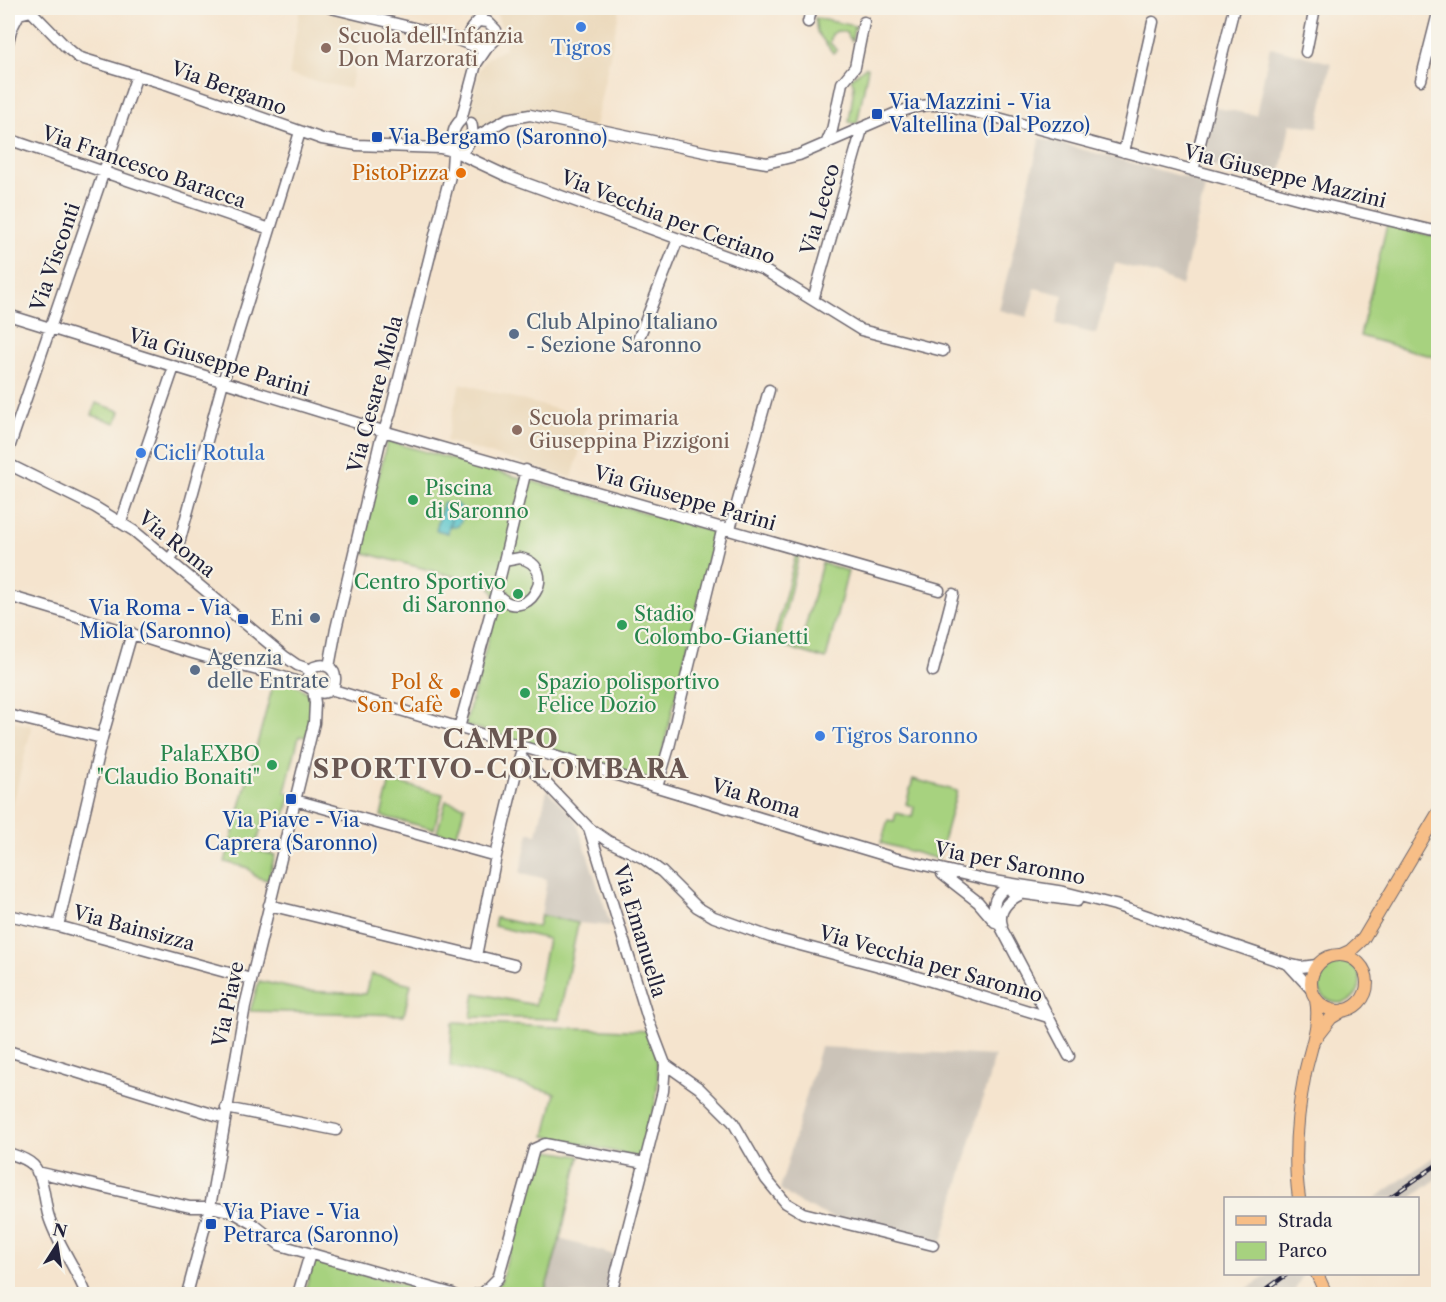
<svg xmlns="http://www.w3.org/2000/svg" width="1446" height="1302" font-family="'Libre Caslon Text',serif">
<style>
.built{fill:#ebd8ba}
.industrial{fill:#cbc3b8}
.green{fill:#a7d27f;stroke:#647a5d;stroke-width:1.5}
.water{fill:#57c4ca;stroke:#3c7382;stroke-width:1.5}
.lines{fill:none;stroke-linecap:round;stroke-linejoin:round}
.minor-casing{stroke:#6c666e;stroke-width:13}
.major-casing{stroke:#6c666e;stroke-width:14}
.minor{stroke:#fff;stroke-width:10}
.major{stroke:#f7be87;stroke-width:12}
.rail-casing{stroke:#22223b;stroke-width:4.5}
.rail{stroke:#f7f3e8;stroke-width:2;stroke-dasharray:7;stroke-linecap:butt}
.shop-dot{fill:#3f7fe0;stroke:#f7f3e8;stroke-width:2}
.education-dot{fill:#8d6e63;stroke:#f7f3e8;stroke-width:2}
.transit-dot{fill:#1a4fb4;stroke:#f7f3e8;stroke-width:2}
.food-dot{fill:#e8710a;stroke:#f7f3e8;stroke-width:2}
.service-dot{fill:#5c6f8a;stroke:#f7f3e8;stroke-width:2}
.leisure-dot{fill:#2e9e5b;stroke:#f7f3e8;stroke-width:2}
.labels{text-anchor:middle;stroke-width:4.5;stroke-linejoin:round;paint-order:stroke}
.education-label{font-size:20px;fill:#785e54;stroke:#f7f3e8;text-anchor:start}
.shop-label{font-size:20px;fill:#366cbe;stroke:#f7f3e8;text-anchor:start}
.street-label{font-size:20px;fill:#22223b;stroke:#f7f3e8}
.transit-label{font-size:20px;fill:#164399;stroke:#f7f3e8;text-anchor:start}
.food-label{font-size:20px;fill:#c56008;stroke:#f7f3e8;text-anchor:end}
.service-label{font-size:20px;fill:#4e5e75;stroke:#f7f3e8;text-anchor:start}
.leisure-label{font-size:20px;fill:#27864d;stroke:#f7f3e8;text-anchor:start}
.district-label{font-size:26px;font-weight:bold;letter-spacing:1.5px;fill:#695752;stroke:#f7f3e8}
</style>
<rect width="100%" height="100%" fill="#f7f3e8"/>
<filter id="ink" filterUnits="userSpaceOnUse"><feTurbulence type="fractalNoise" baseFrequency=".0167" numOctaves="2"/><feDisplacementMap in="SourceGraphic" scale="12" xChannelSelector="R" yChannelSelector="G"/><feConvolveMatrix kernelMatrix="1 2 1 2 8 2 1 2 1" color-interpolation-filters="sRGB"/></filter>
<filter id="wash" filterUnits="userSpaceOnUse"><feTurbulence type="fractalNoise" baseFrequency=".008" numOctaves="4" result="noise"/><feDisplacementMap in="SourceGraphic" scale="24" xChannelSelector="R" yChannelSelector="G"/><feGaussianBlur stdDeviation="1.35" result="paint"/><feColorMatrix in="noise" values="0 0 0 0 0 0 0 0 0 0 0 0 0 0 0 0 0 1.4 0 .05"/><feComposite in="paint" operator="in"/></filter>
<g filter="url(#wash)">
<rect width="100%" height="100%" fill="#f5e4ce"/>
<path class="built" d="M300 8H311L365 20 350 89 289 75Z
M495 8H620L594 131 537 119H518L487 128 480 127 474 119 471 105 479 70 486 59 505 49 508 35 500 24Z
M460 383 589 418 572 478 446 441Z
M8 720 32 726 9 819 8 818Z"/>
<path class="industrial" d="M1270 47 1331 63 1318 127 1290 124 1279 184 1200 163 1211 107 1256 115Z
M1040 138 1206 183 1182 286 1155 274 1115 263 1096 334 1056 324 1063 295 1035 288 1027 317 999 310Z
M547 790 576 820 611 926 578 923 541 915 547 879 520 873 529 833 537 834Z
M820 1047 995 1056 940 1249 861 1230 799 1203 780 1189Z
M1438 1154V1178L1411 1198H1375Z
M560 1239 618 1256 606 1294H544Z
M1270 1274H1303L1293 1294H1238Z"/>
<path class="green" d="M815 18 860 27 859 29 854 28 852 41 845 32 837 31 832 34 830 43 837 50 833 53 817 32Z
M866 67 868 68 857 124 849 122 854 86 851 78Z
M1387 225 1438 237V358L1360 336Z
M96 403 120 411 116 423 92 415Z
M387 441 711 531 714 538 657 774 646 778 465 725 498 603 490 586 361 552Z
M796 554 799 555 780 634 787 642H794L803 636 822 563 848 571 826 659 773 643Z
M275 678 293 683 308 693 313 710 306 737 299 736 285 792 291 794 285 815 266 810 255 850 275 855 268 880 256 877 248 868 225 862Z
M913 779 957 791 938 859 881 843 888 820 894 821 896 813 912 817 914 807 906 804Z
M390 781 443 794 434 829 381 816Z
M446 801 465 806 456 837 437 832Z
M541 915 578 923 559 1019 471 1017 475 993 535 1005 548 939 494 926 496 918 538 927Z
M1318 982a21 21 0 1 1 42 0a21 21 0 1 1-42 0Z
M371 974 411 984 404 1015 250 1011 259 981 305 991 365 994Z
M452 1023 650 1031C666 1078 654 1112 642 1158L545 1136 555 1093 450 1066Z
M543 1150 580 1156 560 1239 544 1294H491L501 1281 537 1156Z
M313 1261 441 1294H304Z"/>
<path class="water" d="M443 503 453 505 454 503C461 505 463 510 465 517H463L458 526 450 527 451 518 448 533 436 530Z"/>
</g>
<g filter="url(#ink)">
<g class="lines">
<g class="minor-casing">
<path id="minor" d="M28 8 66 47 78 57 84 59 169 85 322 139 357 145 440 148 453 151
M331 8 447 36 479 48H487L496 39V30L488 22 478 21
M808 22 812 8
M8 42 11 30 19 14 31 11
M473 46C465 32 469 31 478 21 481 18 484 11 486 8
M1306 52 1315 8
M1421 80 1438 13
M471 123C475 133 468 147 460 154L453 152C451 142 452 127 461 120L476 64 487 48
M8 139 270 229
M469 141 507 119 530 115 719 155 767 163 799 155 896 113 915 107 929 105H945L991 116 1304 200 1438 232
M826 144 832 130 842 83 855 67 864 22
M1124 152 1153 22
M460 154 509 177 764 270 861 330 943 351
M1193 171 1234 8
M813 300 862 129
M8 315 383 431 939 590
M636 345 678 239
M8 451 137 75
M8 464 95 507 134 531 284 656 297 665 311 670
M121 522 174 367
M730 529 769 390
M520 558C562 567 526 630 496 593L504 561Z
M169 560 178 547 223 382 300 132
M504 561 526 470
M8 596C71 613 133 635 196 654 230 664 265 670 298 682 305 684 311 690 318 692 341 698 342 657 314 667L308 677 310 687
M329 667 336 629 380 442 390 414 452 168 453 152
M933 671 953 594
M330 689 894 858 988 880 1064 892 1115 905 1288 964 1301 967 1317 965
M8 715 102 738
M459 728 496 593
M523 747 520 756 589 828 608 841 643 858 662 872 697 907 714 917 770 937 898 971 1048 1017
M657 787 669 747 723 527
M295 800 496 856
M589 828 649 1022 665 1064 663 1091 611 1294
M942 874 978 902 995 922
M1012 885C998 891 991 901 995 916L1069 1056
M1012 892 1077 901
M269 905 514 965
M8 915 58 926 251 979
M1002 925C997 910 1010 899 1022 894
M58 926 102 738 132 633
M476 956 496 856 520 756
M1289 965 1311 989
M8 1051 225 1118
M665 1064 699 1088 733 1122 766 1179 786 1203 803 1213 933 1245
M226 1108 336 1130
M8 1153C16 1156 26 1158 33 1165 44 1177 44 1199 48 1214 56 1243 76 1267 86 1294
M37 1172 190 1207H210L231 1211 252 1223 280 1245 453 1294
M187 1294 210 1207 245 1006 314 723 315 703 313 689
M298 1294 310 1254
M477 1294H482L498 1278 534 1149 545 1144 644 1163"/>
</g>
<g class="major-casing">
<path id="major" d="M1341 955 1350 951 1363 939 1438 813
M1311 983a28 28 0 1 1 56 0a28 28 0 1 1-56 0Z
M1317 1036 1331 1018 1344 1010
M1299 1198C1293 1157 1297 1114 1305 1073 1310 1049 1321 1024 1316 1000
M1317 1274 1326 1294"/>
</g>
<use href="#minor" class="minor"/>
<use href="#major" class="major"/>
<g class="rail-casing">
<path id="rail" d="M1389 1198 1438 1164
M1260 1294 1286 1275"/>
</g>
<use href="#rail" class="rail"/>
</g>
</g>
<g class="shop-dot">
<circle cx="581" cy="27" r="6"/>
<circle cx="141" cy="453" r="6"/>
<circle cx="820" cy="736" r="6"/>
</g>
<g class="education-dot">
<circle cx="326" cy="48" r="6"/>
<circle cx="517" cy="430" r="6"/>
</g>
<g class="transit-dot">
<rect x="871" y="108" width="12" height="12" rx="3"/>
<rect x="371" y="131" width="12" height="12" rx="3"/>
<rect x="237" y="613" width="12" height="12" rx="3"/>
<rect x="285" y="793" width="12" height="12" rx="3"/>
<rect x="205" y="1218" width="12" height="12" rx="3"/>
</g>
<g class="food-dot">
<circle cx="461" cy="173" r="6"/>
<circle cx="455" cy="693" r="6"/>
</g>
<g class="service-dot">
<circle cx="514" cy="334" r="6"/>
<circle cx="315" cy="618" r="6"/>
<circle cx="195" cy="670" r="6"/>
</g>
<g class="leisure-dot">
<circle cx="413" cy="500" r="6"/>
<circle cx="518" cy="594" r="6"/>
<circle cx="622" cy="625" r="6"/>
<circle cx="525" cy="693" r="6"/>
<circle cx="272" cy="765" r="6"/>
</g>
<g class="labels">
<g class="education-label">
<text x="338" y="43">Scuola dell'Infanzia<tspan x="338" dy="23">Don Marzorati</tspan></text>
<text x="529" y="425">Scuola primaria<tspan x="529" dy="23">Giuseppina Pizzigoni</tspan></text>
</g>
<g class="shop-label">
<text x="581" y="55" text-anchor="middle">Tigros</text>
<text x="153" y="460">Cicli Rotula</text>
<text x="832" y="743">Tigros Saronno</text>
</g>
<g class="street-label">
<text transform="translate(229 88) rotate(20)" y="7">Via Bergamo</text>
<text transform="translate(144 167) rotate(19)" y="7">Via Francesco Baracca</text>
<text transform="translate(1285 176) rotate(14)" y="7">Via Giuseppe Mazzini</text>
<text transform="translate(820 209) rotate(-74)" y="7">Via Lecco</text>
<text transform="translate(668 217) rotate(21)" y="7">Via Vecchia per Ceriano</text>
<text transform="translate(55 257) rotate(-71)" y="7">Via Visconti</text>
<text transform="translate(219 362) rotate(17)" y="7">Via Giuseppe Parini</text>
<text transform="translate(375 394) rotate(-75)" y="7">Via Cesare Miola</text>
<text transform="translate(685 498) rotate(16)" y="7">Via Giuseppe Parini</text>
<text transform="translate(177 544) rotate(39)" y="7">Via Roma</text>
<text transform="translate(756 798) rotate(17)" y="7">Via Roma</text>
<text transform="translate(1010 863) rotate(11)" y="7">Via per Saronno</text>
<text transform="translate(134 928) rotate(15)" y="7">Via Bainsizza</text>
<text transform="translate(640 931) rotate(73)" y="7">Via Emanuella</text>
<text transform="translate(931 964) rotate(16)" y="7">Via Vecchia per Saronno</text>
<text transform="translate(228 1004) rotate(-78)" y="7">Via Piave</text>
</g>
<g class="transit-label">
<text x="889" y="109">Via Mazzini - Via<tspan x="889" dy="23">Valtellina (Dal Pozzo)</tspan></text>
<text x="389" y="144">Via Bergamo (Saronno)</text>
<text x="231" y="615" text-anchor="end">Via Roma - Via<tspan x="231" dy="23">Miola (Saronno)</tspan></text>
<text x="291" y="827" text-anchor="middle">Via Piave - Via<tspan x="291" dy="23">Caprera (Saronno)</tspan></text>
<text x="223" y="1219">Via Piave - Via<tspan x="223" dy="23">Petrarca (Saronno)</tspan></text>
</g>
<g class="food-label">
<text x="449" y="180">PistoPizza</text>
<text x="443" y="689">Pol &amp;<tspan x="443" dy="23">Son Cafè</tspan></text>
</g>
<g class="service-label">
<text x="526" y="329">Club Alpino Italiano<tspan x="526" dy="23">- Sezione Saronno</tspan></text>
<text x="303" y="625" text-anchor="end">Eni</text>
<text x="207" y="665">Agenzia<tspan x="207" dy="23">delle Entrate</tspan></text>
</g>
<g class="leisure-label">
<text x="425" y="495">Piscina<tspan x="425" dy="23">di Saronno</tspan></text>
<text x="506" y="589" text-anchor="end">Centro Sportivo<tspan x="506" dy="23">di Saronno</tspan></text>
<text x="634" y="621">Stadio<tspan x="634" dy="23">Colombo-Gianetti</tspan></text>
<text x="537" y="689">Spazio polisportivo<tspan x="537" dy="23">Felice Dozio</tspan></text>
<text x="260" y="761" text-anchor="end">PalaEXBO<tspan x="260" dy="23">"Claudio Bonaiti"</tspan></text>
</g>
<g class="district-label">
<text x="501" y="748">CAMPO<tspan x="501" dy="30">SPORTIVO-COLOMBARA</tspan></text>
</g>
</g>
<rect width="1446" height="1302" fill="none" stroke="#f7f3e8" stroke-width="30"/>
<rect x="1224" y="1197" width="195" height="78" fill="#f7f3e8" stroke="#a29fa3" stroke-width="1.5"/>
<rect x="1236" y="1216" width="30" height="9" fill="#f7be87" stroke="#a29fa3" stroke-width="1.5"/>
<text x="1278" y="1227" font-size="18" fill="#22223b">Strada</text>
<rect x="1236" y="1242" width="30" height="18" fill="#a7d27f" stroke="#a29fa3" stroke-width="1.5"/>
<text x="1278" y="1257" font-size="18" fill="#22223b">Parco</text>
<g transform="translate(57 1245) rotate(12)" stroke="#f7f3e8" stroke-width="4.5" paint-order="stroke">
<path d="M0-4.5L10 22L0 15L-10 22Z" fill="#22223b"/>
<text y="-9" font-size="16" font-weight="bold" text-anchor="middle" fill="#22223b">N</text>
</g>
</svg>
